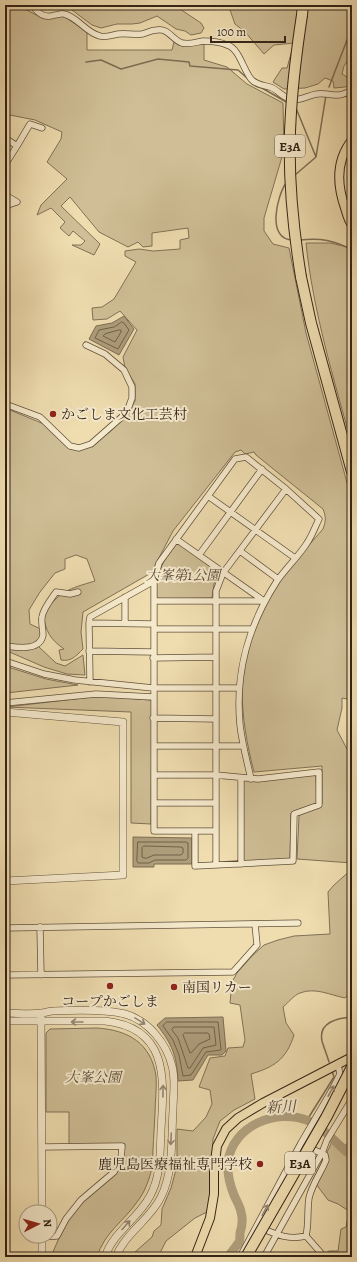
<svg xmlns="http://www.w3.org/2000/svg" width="357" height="1262" font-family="Alegreya,'Noto Serif JP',serif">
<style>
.green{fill:#cfbe96;stroke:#817156}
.water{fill:#af9e7c;stroke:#7d6d53}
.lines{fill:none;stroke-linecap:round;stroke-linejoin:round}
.shore{stroke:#716149;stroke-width:1}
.stream{stroke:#7d6d53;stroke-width:1.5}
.river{stroke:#af9e7c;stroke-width:9}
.minor-casing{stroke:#62523c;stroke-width:7}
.tertiary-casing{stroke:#62523c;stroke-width:8}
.primary-casing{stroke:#332416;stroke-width:10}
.motorway-casing{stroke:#332416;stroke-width:12}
.minor{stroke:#f5e9cc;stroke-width:5.5}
.tertiary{stroke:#f5e9cc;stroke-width:7}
.primary{stroke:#efddb0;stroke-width:8}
.motorway{stroke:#efddb0;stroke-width:10}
.motorway-bridge-casing{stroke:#332416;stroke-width:12;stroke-linecap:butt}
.motorway-bridge{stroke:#efddb0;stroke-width:10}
.oneway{stroke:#948671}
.poi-dot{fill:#8f2418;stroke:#f5e9cc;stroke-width:1.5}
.labels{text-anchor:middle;stroke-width:4;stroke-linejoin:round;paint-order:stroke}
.shield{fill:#f5e9cc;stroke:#6d5f4d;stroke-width:1}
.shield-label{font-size:13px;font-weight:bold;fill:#332416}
.poi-label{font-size:14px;fill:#332416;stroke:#f5e9cc;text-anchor:start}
.park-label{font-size:14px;font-style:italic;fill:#5a4a36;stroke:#f5e9cc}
.water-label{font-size:15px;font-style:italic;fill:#5e4f3a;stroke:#f5e9cc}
</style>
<rect width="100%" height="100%" fill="#efddb0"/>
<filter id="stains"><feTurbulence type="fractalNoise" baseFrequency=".005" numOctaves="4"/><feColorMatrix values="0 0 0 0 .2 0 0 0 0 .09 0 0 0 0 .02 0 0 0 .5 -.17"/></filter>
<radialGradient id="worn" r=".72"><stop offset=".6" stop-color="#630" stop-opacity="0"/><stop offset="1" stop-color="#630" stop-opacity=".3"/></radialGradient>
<path class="green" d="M5 5H24L23 8 42 18 56 15 65 17 87 32V50H172L174 42 204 44V60L227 67 247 84 283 103 284 150 264 218V231L273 244 289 248 306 333 352 501V700L342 698V708L337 730 347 749 352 754V863L297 859 299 816C304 809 315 809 322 804V766L254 772C247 745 242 717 242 688 242 662 254 627 266 604 280 576 303 552 323 529 326 521 326 517 323 509L256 455 254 452 245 454 241 450 235 452 173 531 151 573 83 612 81 632 83 649C76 656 71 662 61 660L59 650 64 649C50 639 46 632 43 614 60 591 68 589 95 581L87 559 76 555 65 559V569L55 573 40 592 29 610 30 624 43 630 38 646 56 663 65 666 83 655 85 675 67 674 44 667 5 650V408L44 424 79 450 94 444 112 430 117 420 126 416 135 401V384L125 368 123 357 137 330 120 311 107 319 93 320 92 308 102 307 114 299 136 262 125 256V251L139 249 153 251 180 249V240L189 238 188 228 152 233V246L143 247 138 242 128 247 99 232 70 197 61 206 100 244 94 255 72 245H81L85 241 73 231 69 236 60 228 65 222 51 208 37 215 41 205 67 179 47 162 61 139 62 132 35 120 5 114Z
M54 5H174L201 23 204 28 201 33 191 35 185 31 176 29 157 16 140 23 132 24H117L101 28 92 25 68 7 54 6Z
M224 5H352V54L344 66 342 74 352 80V84L345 87 334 88 333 81 325 78 318 84 305 88 284 89 273 82 282 68H287L294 43 274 45 264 54 245 32 235 24 230 10Z
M306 243H330L352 248V445C334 380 313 311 306 243Z
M176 543H179L219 573 214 584 212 598 158 599 156 597C156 571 162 564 176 543Z
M5 666 46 679 78 685 6 693 5 695Z
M101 696 150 700 152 701 151 824 131 823V712L6 707Z
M314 775 316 777 317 802 315 804 291 813 290 859 245 862 243 860V781L245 780Z
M352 869V991L345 998C330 995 315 987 300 993 294 995 288 1003 283 1007L286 1023 294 1035C286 1060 274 1067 251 1074L255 1099 234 1110 220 1121 213 1139 210 1198 207 1212 195 1218 166 1241 158 1257H133L135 1252 152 1237 154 1231 161 1225 162 1209 171 1188 177 1166V1129L193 1131 206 1117 212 1104 210 1090 199 1087 210 1058 225 1056 228 1048 243 1047 245 1040 240 1005 230 1003 232 982 237 973 251 957 264 945 278 940 294 936 330 934 328 892 334 885Z
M97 1028C128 1030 151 1043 156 1076 157 1088 155 1101 155 1113 154 1131 153 1150 152 1168 149 1180 145 1192 137 1202 124 1221 104 1233 97 1257H48L52 1254 67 1220 84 1201 123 1159 125 1144H69V1112H46V1033L50 1029Z
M333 1140 340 1149 352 1140V1257H325L324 1254 329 1251H338L341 1229 346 1227 349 1211 338 1204 328 1200 313 1180Z"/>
<path class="water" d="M124 316 134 329 119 355 89 339 96 326 112 323Z
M133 837 192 838V864H154V867H133Z
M223 1017 226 1051 222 1055H208L193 1080 178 1081C177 1056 172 1044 157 1025L165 1018Z"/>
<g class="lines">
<path class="shore" d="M122 322 124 323 129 330 118 349 95 338 99 330 114 327Z
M119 330H121V332L115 342 103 336 105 334Z
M138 842H186L188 843V858L186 860H155L149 863H138L137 861Z
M144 846 181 847 183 848V853L181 855H154L147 858H144L142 857V848Z
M167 1022H218L221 1050 206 1052 191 1075 183 1076 179 1055 173 1040 163 1026Z
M174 1027H214L216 1045 203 1048 190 1068H188L178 1038 172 1030Z
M185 1033H208L209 1034 210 1039 199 1044 192 1052 190 1053 183 1035Z"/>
<path class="stream" d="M86 62 101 60 121 69 158 59 189 62 190 66 238 70 247 78
M329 87 352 27
M262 88 288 103
M296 108 316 157
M295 175 316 157 326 95
M286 183C277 196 266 240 293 240
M300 240C321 238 334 240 352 250
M329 1062C327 1055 324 1048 322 1041 318 1022 338 1018 352 1017
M307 1120 334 1077 332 1071"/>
<path class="river" d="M228 1257C231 1252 236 1247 239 1242 240 1240 240 1236 240 1233 242 1227 243 1219 241 1212 240 1206 236 1200 234 1195 230 1185 227 1173 228 1162 232 1126 277 1107 309 1121 324 1128 334 1141 347 1152L352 1151"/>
<g class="minor-casing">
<path id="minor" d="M32 5C38 13 44 19 55 15 58 15 61 13 64 14 78 17 86 33 100 36 106 38 112 35 118 34 126 33 134 35 142 34 147 33 151 30 157 30 169 28 172 40 182 43 190 45 196 42 203 41 211 41 220 42 227 45 239 48 243 69 251 79 256 85 263 85 270 87 277 89 281 96 288 98 301 102 305 96 317 94 332 92 335 100 352 90
M5 138 17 146 5 165
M17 146 30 124 42 128
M5 195 17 202 5 206
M5 404 40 417 70 446 79 448 91 444 124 415 128 409 132 398V387L124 370 105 354 86 345
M208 496 295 558
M176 539 264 601
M240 551 278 579
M199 555 262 469
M125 597V623
M154 601H264
M89 623 154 624
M154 629H252
M5 646C16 647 40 652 43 635 43 629 41 623 42 617 43 609 51 599 56 592L70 594 78 592
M89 651 153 652
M153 658 216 657
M5 661 44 674 75 680 153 688H239
M90 682 89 623 90 617 154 581
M5 703 96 694 153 697
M153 718 216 719
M154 746H243
M154 775H216L258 779 319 772V805L294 814 293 861 195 866V831
M241 778V864
M154 803H216
M216 831H154V581L159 563 235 459 246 457 286 489 319 519C315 527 312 536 307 543 299 556 286 568 277 581 248 626 235 672 240 725 242 743 247 761 251 779
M216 865V591L223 573 286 489
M40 927 41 975
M5 928 298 923
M5 975 233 972 257 945 255 924
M42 1147 122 1146 121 1159 114 1172 81 1200 66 1219 57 1236 42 1237
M261 1228C277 1235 289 1240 306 1236L321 1253 322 1257
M306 1236C309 1223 307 1211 309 1198 312 1184 321 1173 326 1160L325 1155 308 1147
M240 1257 301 1143 332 1090 340 1074 338 1065
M264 1257 322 1153 327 1140 352 1099"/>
</g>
<g class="tertiary-casing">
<path id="tertiary" d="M5 712 123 722V875L5 881
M5 1013C17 1013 30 1015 41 1013 45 1013 49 1011 53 1011 74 1010 105 1009 125 1014 148 1020 167 1044 172 1066 176 1080 173 1096 173 1111 171 1139 174 1171 161 1197 150 1220 125 1233 116 1257
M41 1017 42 1212
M5 1021H105C170 1028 164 1081 161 1130 160 1153 161 1176 150 1196 138 1219 113 1232 105 1257
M40 1257 42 1251V1236"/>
</g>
<g class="primary-casing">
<path id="primary" d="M352 140C336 160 337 185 345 208 347 214 348 220 352 225
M195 1257 210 1218 214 1194V1170L217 1146 226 1129 238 1118 263 1103 352 1057"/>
</g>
<g class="motorway-casing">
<path id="motorway" d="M302 15 303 5
M301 277 311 323 352 472"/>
</g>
<use href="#minor" class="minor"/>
<use href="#tertiary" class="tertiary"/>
<use href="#primary" class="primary"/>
<use href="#motorway" class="motorway"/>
<g class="motorway-bridge-casing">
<path id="motorway-bridge" d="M301 277C292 222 287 168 291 112 293 80 297 48 302 15
M246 1257 327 1116 352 1067"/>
</g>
<use href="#motorway-bridge" class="motorway-bridge"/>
</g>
<defs><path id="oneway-shaft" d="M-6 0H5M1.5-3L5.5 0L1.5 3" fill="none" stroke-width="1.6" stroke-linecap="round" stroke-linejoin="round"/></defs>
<g class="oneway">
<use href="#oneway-shaft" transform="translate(140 1021) rotate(32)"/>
<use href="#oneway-shaft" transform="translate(77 1022) rotate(180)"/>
<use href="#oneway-shaft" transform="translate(163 1091) rotate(-89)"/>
<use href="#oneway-shaft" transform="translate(331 1091) rotate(-61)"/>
<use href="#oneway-shaft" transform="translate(171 1139) rotate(93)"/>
<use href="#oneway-shaft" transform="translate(265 1210) rotate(-62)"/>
<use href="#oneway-shaft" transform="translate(126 1225) rotate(-48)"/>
</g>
<g class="poi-dot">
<circle cx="53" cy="414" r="4"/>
<circle cx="110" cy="986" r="4"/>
<circle cx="174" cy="987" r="4"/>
<circle cx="260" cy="1164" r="4"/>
</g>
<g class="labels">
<g class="shield">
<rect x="275" y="135" width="30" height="22" rx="3"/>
<rect x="285" y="1152" width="30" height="22" rx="3"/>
</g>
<g class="shield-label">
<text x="290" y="151">E3A</text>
<text x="300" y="1168">E3A</text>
</g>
<g class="poi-label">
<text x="61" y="419">かごしま文化工芸村</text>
<text x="182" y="992">南国リカー</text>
<text x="110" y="1006" text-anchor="middle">コープかごしま</text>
<text x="252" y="1169" text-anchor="end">鹿児島医療福祉専門学校</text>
</g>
<g class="park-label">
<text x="183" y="580">大峯第1公園</text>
<text x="93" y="1082">大峯公園</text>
</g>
<g class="water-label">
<text transform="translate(281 1107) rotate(-3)" y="5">新川</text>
</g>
</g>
<rect width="357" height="1262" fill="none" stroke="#efddb0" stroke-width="20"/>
<rect x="6" y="6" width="345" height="1250" fill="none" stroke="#332416" stroke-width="2"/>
<rect x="10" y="10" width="337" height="1242" fill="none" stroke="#332416"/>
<g transform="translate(38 1224) rotate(84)"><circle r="19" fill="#f5e9cc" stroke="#a79a83"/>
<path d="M0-3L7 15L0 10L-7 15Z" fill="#8f2418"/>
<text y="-6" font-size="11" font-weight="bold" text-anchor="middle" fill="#332416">N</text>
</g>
<path d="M211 36v6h74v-6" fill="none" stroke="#332416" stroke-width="2"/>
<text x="217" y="36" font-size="12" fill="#332416" stroke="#f5e9cc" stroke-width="3" paint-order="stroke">100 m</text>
<rect width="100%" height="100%" filter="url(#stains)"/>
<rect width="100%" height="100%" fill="url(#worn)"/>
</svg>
